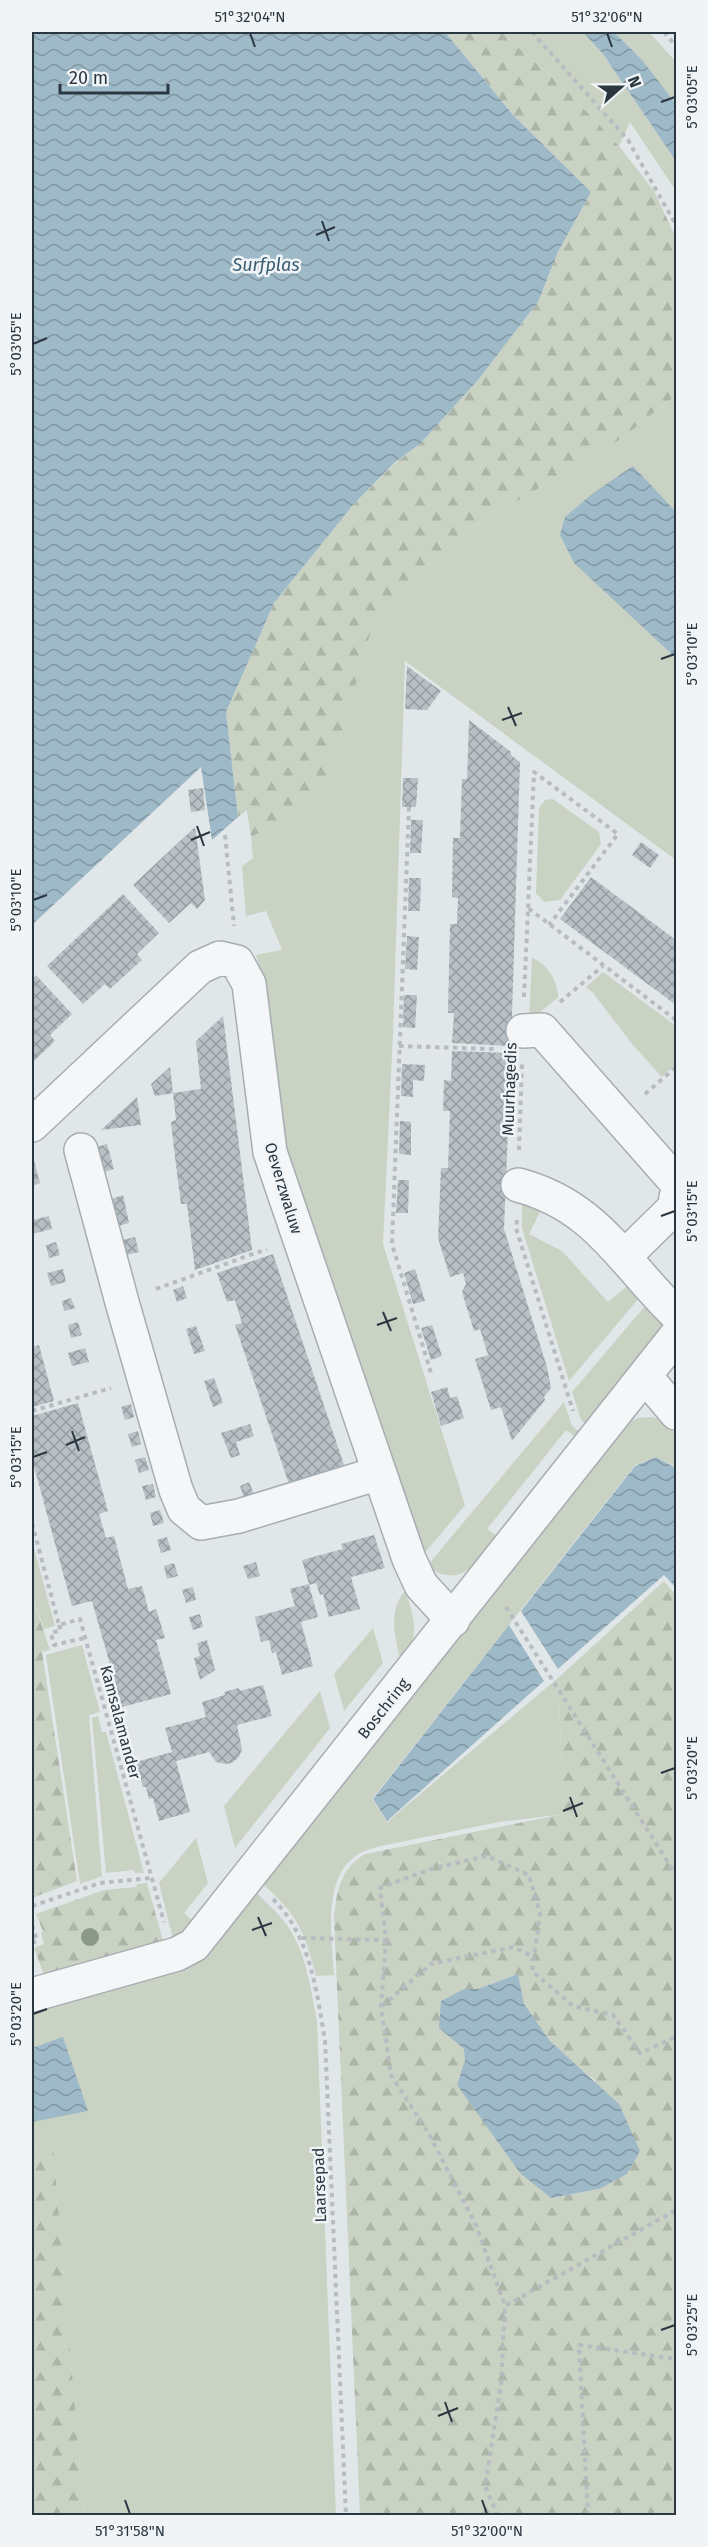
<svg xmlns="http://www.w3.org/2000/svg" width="708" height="2547" font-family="'Fira Sans',sans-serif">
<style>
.green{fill:#c9d2c3}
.forest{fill:url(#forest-firs);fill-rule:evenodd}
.water{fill:url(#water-waves)}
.building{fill:url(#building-cross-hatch)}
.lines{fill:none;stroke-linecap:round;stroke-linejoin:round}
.minor-casing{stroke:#a6aeb3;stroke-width:36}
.path{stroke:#b7bcc0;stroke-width:4;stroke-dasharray:4.5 4.5;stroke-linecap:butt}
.minor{stroke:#f4f6f7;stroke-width:33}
.tree{fill:#8b9a88}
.ticks{fill:none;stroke:#2a3640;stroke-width:2}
.labels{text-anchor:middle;stroke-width:5;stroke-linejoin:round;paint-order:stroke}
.street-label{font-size:16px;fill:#2a3640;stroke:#f0f4f6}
.water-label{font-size:18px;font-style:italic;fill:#365b72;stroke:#f0f4f6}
.neatline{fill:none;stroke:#2a3640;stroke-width:2}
.ticks-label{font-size:15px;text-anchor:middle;fill:#2a3640}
</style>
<defs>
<pattern id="forest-firs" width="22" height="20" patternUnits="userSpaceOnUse" patternTransform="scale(1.5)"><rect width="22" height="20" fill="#c9d2c3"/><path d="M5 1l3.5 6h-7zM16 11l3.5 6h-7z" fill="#adb5a9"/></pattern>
<pattern id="water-waves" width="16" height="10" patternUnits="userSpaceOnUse" patternTransform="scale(1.5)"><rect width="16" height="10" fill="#9eb9c7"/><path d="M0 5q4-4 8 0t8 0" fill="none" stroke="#8197a3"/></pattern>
<pattern id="building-cross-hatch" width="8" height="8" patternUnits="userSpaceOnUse" patternTransform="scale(1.5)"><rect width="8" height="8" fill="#b8c0c5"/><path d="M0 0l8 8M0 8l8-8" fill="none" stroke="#969da1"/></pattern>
</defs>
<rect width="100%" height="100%" fill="#e1e6e9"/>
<path class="green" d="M501 32H583L603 54 676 161V191L630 122 619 146 563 87Z
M614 32H649L676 62V104L643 61Z
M676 395V860L405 661 393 1033 383 1244 465 1505 422 1556 283 1146 261 971 256 955 282 950 266 911 246 916 242 866 253 858 251 837 311 809 323 793 330 760 343 729 374 620 416 575 457 537 621 439Z
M553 799 599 832 601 844 560 900 544 902 536 893 539 808 545 800Z
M532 958C547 962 559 984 558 998L529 1020Z
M603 972 676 1026V1064L662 1077 633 1045 593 993 586 987Z
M527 1204 540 1212 529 1234 562 1251 608 1302 627 1286 639 1298 569 1381 522 1228V1205Z
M646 1305 666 1326 587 1425 581 1420 572 1392Z
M564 1402 572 1426 581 1433 577 1438 566 1430 487 1529 498 1537C478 1561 461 1591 427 1566Z
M650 1417 660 1419 676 1434V1467L656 1457 635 1465 372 1799 387 1822 558 1678 564 1814 499 1822 381 1846C371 1849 360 1851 352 1859 323 1883 332 1942 334 1975L316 1976C305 1931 297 1915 263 1884L627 1423 638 1418Z
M32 1540 55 1626 44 1629 32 1596Z
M405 1591C413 1613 422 1639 402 1657L399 1655C394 1633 389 1609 405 1591Z
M373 1628 383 1663 344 1711 334 1674Z
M82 1645 100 1712 89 1715 102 1876 80 1884 46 1655Z
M320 1691 330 1728 235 1848 224 1806Z
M98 1716 102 1732H106L144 1873H135L134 1870 106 1873 92 1718Z
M196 1838 208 1883 184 1913 193 1921 188 1929 173 1939 159 1883Z
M257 1893C265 1902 275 1910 283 1920 306 1948 310 1986 317 2021L336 2515H84L53 2146 32 2150V2011L202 1959Z"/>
<path class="forest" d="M445 32H501L566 90 619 146 654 191 676 238V395L621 439 457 537 416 575 374 620 343 729 330 760 323 793 311 809 251 837 247 810 238 817 226 712 274 603 353 505 395 463 420 444 478 380 538 302 558 252 591 192 513 115Z
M664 1581 676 1595V2515H360L334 1918C337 1890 340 1869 365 1854L564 1814 558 1678ZM518 1974C520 1984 521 1997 525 2006 541 2037 567 2060 595 2080L599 2189 551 2198 480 2115 458 2085 465 2060 464 1989H478Z
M32 1596 50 1650 42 1652 77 1881 32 1898Z
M147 1883 163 1941 44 1975 34 1948 44 1944 41 1933 43 1931 36 1914 104 1890 136 1887 137 1884Z
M53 2145 84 2515H32V2150Z"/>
<path class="water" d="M32 32H445L513 115 591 192 558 252 538 302 478 380 420 444 394 463 353 505 274 603 226 712 238 817 212 840 201 767 32 925Z
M583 32H614L643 61 676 104V161L603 54Z
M633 466 676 512V658L574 563 560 535 565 517 592 494Z
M656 1457 676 1468V1588L664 1575 558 1669 521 1611 635 1466Z
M509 1625 544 1681 387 1821 373 1799Z
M518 1974 524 2004 550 2041 619 2104 640 2151 627 2174 599 2189 551 2198 520 2173 457 2085 465 2060 464 2049 439 2028 441 2001 464 1989H478Z
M63 2037 88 2111 32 2122V2048Z"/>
<path class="building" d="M407 666 441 691 427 710 405 709Z
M469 720 511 752V755L520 762 511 1046 452 1043 454 1013H448L450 924H457L458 898 452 897 453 838H460L462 779H467Z
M403 778H418L416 807H402Z
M203 788 205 810 191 812 188 790Z
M411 820H423L421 853H410Z
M195 827 205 900 197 909 191 903 169 923 133 885Z
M641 842 659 855 650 868 632 855Z
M591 877 676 940V1005L560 919Z
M409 878H421L420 911H408Z
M123 894 159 933 137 954 142 960 110 989 105 984 83 1004 47 966Z
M407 936 419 937 417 970 405 969Z
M36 975 72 1014 50 1035 55 1041 32 1063V980Z
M404 995H417L415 1028 403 1027Z
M223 1016 252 1250 195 1270 187 1204H181L174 1149 171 1122 176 1120 173 1093 201 1089 196 1041Z
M452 1051 511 1053 504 1229 547 1367 551 1388 544 1397 545 1400 512 1441 501 1407 491 1410 475 1359 488 1355 480 1329 474 1331 462 1292 466 1284 463 1273 450 1277 438 1238 441 1168H448L449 1139 450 1111H443L444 1080 451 1081Z
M402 1064 425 1065 424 1081 413 1080V1097L401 1096Z
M170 1067 173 1093 155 1096 151 1084Z
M137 1097 141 1125 101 1130Z
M400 1121 411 1122V1155L399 1154Z
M107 1144 114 1169 104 1172 97 1147Z
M32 1153 40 1183 32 1186Z
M398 1180H409L408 1213H396Z
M123 1195 129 1223 118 1226 111 1199Z
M49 1216 52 1229 32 1234V1220Z
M135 1237 139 1252 126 1255 122 1240Z
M56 1242 60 1255 49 1258 46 1245Z
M273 1254 344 1465 289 1484 235 1325 242 1323 235 1300 227 1302 217 1273Z
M63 1269 66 1282 51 1286 47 1273Z
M415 1269 425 1301 413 1304 404 1273Z
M183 1286 187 1298 177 1302 173 1290Z
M71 1298 75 1308 64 1311 62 1301Z
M78 1322 82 1335 71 1338 68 1325Z
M432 1325 442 1356 431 1360 421 1328Z
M196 1326 205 1351 194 1354 186 1329Z
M39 1345 54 1401 32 1407V1347Z
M85 1348 89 1362 72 1366 68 1353Z
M214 1378 223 1403 213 1407 204 1381Z
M447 1387 450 1398 457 1396 464 1418 441 1426 431 1392Z
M78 1403 108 1511 99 1514 106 1538 114 1536 128 1589 142 1586 149 1612 156 1609 165 1638 156 1640 171 1694 122 1707 92 1601 72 1606 32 1459V1416Z
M131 1404 134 1417 125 1420 121 1407Z
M250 1424 254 1436 236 1442 240 1455 231 1458 221 1433Z
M138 1431 141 1444 132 1447 128 1434Z
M145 1457 149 1470 139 1473 135 1460Z
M249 1482 254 1494 244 1498 240 1486Z
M153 1484 156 1497 146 1500 142 1486Z
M160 1510 164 1523 153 1526 150 1513Z
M374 1535 385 1568 351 1577 360 1609 329 1617 323 1594 320 1595 316 1583 309 1585 318 1617 301 1622 313 1666 282 1675 276 1652 272 1653 269 1640 261 1642 255 1617 295 1606 290 1589 309 1584 302 1560 343 1549 341 1544Z
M167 1537 171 1550 161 1553 157 1540Z
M256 1562 260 1576 248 1579 243 1566Z
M174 1563 178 1576 167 1579 164 1566Z
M193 1587 196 1600 186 1603 182 1590Z
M200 1614 203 1627 193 1630 189 1617Z
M207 1640 215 1670 200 1680 194 1658 200 1656 197 1643Z
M263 1685 272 1716 237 1725 242 1749 239 1757 232 1763 225 1764 216 1762 209 1752 176 1761 190 1812 159 1821 153 1798 149 1799 146 1787H143L136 1762 172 1752 165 1728 206 1717 202 1702 225 1695 224 1692 239 1688 240 1691Z"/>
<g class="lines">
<g class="minor-casing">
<path id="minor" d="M523 1031 542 1030 676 1182
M32 1125 200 967 220 958 237 962 249 984 270 1152 409 1559 421 1585 453 1620
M81 1150 122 1302 176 1490 184 1509 201 1523 239 1516 379 1473
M518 1185C597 1206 622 1262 676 1314
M625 1256 675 1207 676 1197
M645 1376 676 1413
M32 1995 177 1954 194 1945 676 1336"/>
</g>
<path class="path" d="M532 32 628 140 676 225
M664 32 676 46
M409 807 392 1244 431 1373
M225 835 234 926
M528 908 534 772 618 834 549 925
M524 997 528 908 676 1020
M560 1002 603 966
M399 1046 494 1049
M645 1094 676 1067
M519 1150 522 1064
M517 1220 516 1228 573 1411
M156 1289 267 1249
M32 1411 111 1388
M32 1523 59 1625 80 1619 164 1922
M506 1607 676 1875
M59 1625 61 1630 51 1633 54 1645 85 1638
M273 1899C311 1937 316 1990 325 2040L346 2516
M32 1906 100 1883 151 1878
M32 1925 37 1941 32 1943
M302 1938 386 1940 380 1888 434 1868 487 1856 529 1875 540 1914 532 1971 573 2006 613 2015 640 2053 676 2037
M386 1940 381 2006 391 2075 429 2134 476 2225 505 2306 676 2210
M382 2006 431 1964 513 1947 534 1957
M498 2516 485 2486 501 2385 505 2306
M588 2516 579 2345 676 2359"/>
<use href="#minor" class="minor"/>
</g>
<circle class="tree" cx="90" cy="1937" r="9"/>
<path class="ticks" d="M250 33 255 47M607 33 612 47M661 102 675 97M322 221 329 241M316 235 335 227M33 344 47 338M661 659 675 654M508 707 516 726M502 720 522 713M197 826 204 846M191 840 210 832M33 900 47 895M661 1216 675 1211M383 1312 391 1331M377 1325 397 1318M72 1431 79 1451M66 1445 85 1437M33 1457 47 1452M661 1773 675 1768M570 1797 577 1817M563 1811 583 1803M258 1917 266 1936M252 1930 272 1923M33 2014 47 2009M661 2330 675 2325M445 2402 452 2422M438 2416 458 2408M125 2500 130 2514M482 2500 487 2514"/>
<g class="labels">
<g class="street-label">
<text transform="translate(509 1089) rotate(-88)" y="6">Muurhagedis</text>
<text transform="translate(284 1188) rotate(73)" y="6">Oeverzwaluw</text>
<text transform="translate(383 1708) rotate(-52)" y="6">Boschring</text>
<text transform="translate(121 1722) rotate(75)" y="6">Kamsalamander</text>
<text transform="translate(319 2185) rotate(-92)" y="6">Laarsepad</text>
</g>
<g class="water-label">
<text x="266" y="271">Surfplas</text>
</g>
</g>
<rect width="708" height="2547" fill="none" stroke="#f0f4f6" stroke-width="66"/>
<g transform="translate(621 87) rotate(69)" stroke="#f0f4f6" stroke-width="4.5" paint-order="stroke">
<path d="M0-4.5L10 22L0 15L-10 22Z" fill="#2a3640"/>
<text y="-9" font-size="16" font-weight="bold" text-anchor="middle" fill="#2a3640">N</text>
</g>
<path d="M60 84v9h108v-9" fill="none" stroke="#2a3640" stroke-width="3"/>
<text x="69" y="84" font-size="18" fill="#2a3640" stroke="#f0f4f6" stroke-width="4.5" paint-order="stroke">20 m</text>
<rect x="33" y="33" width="642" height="2481" class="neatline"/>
<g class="ticks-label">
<text x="250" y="22">51°32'04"N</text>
<text x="607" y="22">51°32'06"N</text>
<text transform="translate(692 97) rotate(-90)" y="5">5°03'05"E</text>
<text transform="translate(16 344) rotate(-90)" y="5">5°03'05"E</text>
<text transform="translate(692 654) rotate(-90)" y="5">5°03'10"E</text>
<text transform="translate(16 900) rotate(-90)" y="5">5°03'10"E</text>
<text transform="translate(692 1211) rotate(-90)" y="5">5°03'15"E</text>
<text transform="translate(16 1457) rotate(-90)" y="5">5°03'15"E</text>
<text transform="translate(692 1768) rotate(-90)" y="5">5°03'20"E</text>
<text transform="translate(16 2014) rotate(-90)" y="5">5°03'20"E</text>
<text transform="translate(692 2325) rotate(-90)" y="5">5°03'25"E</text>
<text x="130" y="2536">51°31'58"N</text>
<text x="487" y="2536">51°32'00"N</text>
</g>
</svg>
